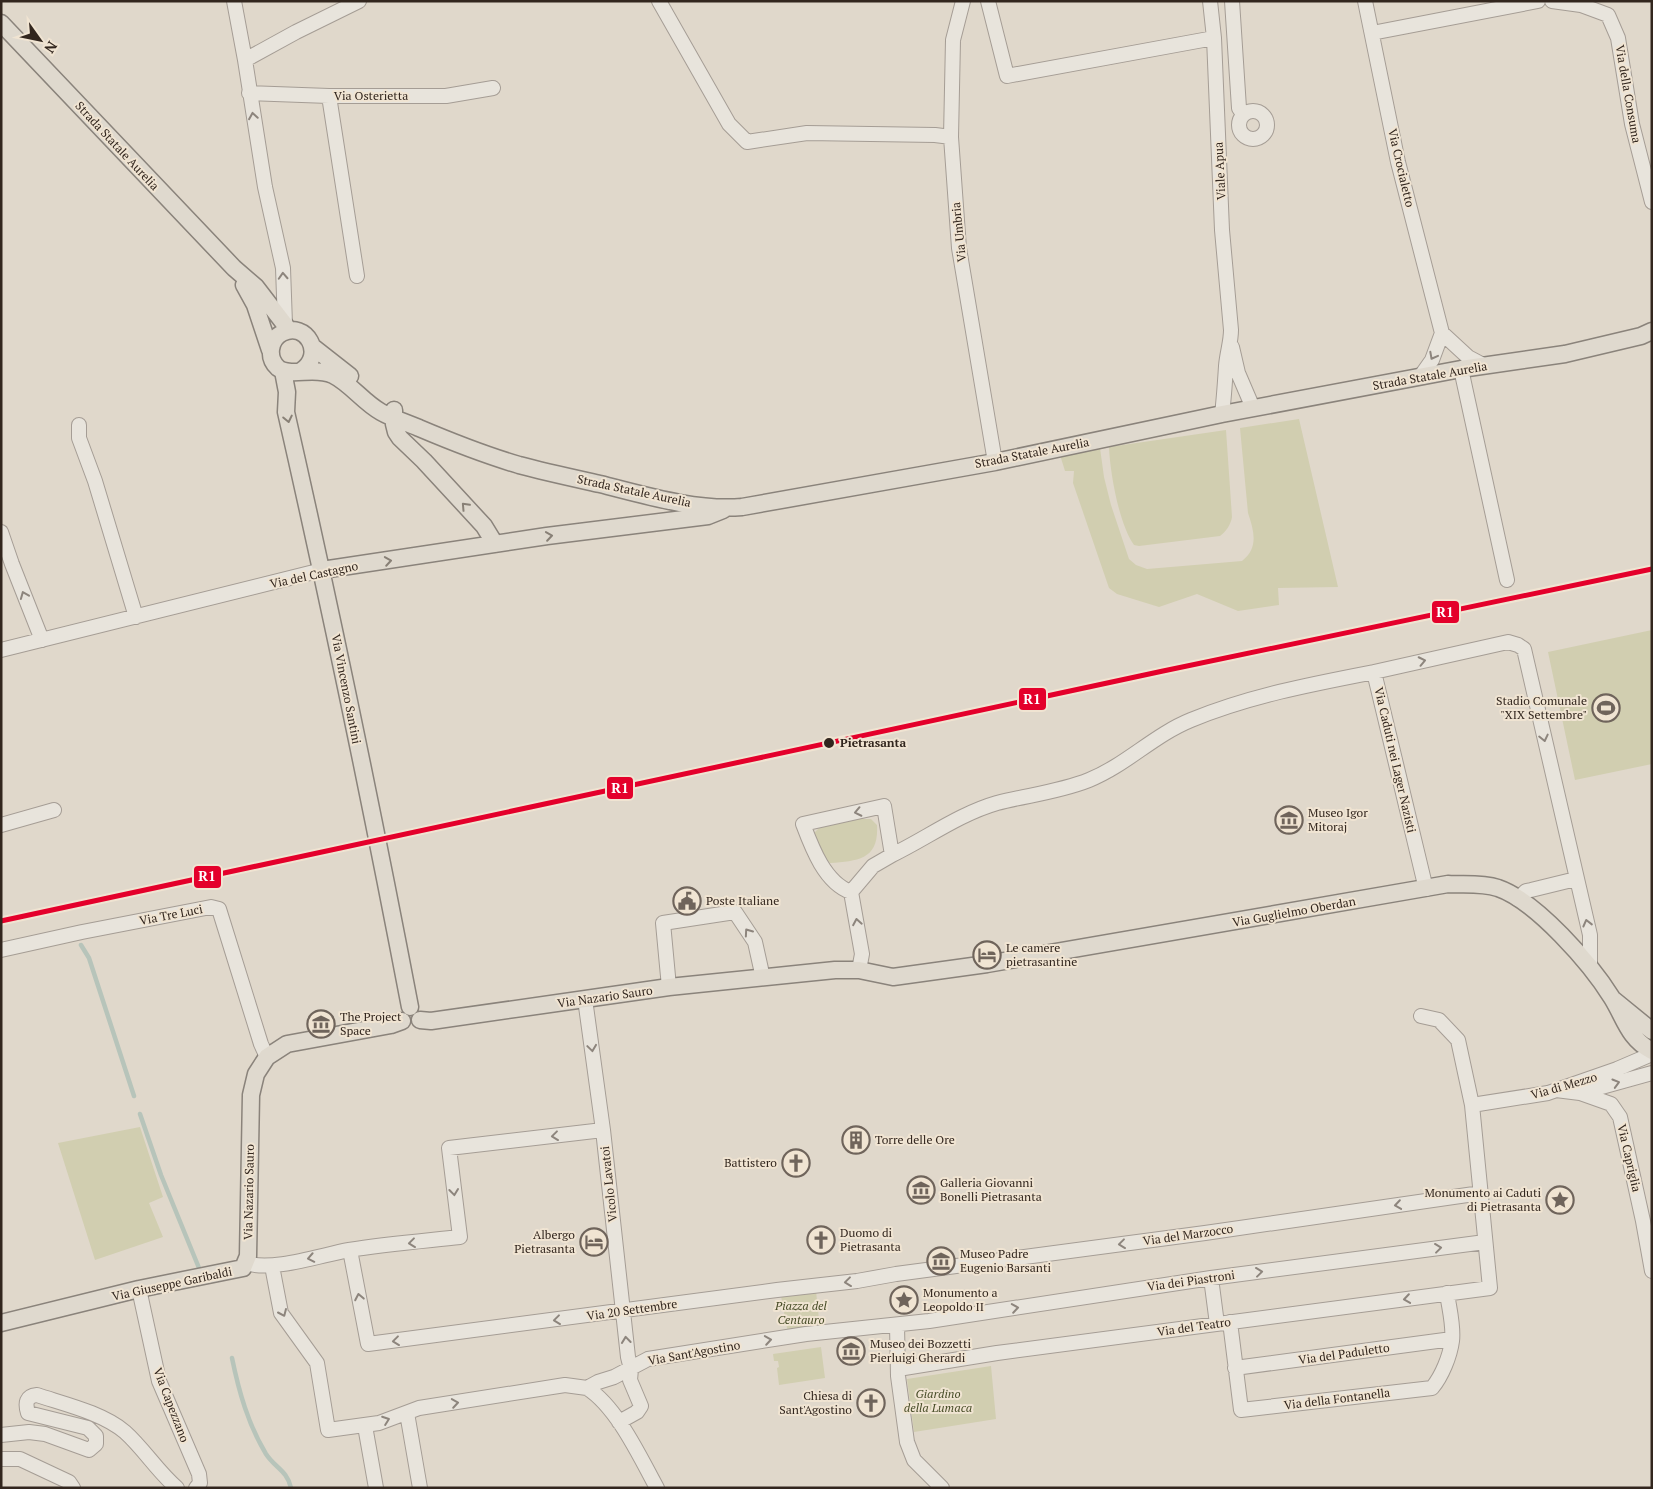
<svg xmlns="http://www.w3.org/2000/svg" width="1653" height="1489" font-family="'PT Serif',serif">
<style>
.green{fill:#d1ceb0}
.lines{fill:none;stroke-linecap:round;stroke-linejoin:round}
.stream{stroke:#b7c4ba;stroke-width:4.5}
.minor-casing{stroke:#a59d95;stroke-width:16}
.major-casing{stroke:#8a837b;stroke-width:19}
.minor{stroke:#e8e4dc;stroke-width:14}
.major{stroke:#dfd9ce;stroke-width:16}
.rail-1-casing{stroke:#f0e4d2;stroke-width:9}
.rail-1{stroke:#e4002b;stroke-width:5}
.oneway{stroke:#8d857d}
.oneway2{stroke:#888076}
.stop-dot{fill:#32261e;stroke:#f0e4d2;stroke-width:2}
.labels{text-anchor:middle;stroke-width:4;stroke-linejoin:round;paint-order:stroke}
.street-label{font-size:12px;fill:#32261e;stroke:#f0e4d2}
.poi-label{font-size:12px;fill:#32261e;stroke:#f0e4d2;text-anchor:start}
.stop-label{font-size:12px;font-weight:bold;fill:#32261e;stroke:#f0e4d2;text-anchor:start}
.park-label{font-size:12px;font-style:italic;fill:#474c27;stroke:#f0e4d2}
.line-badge{stroke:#f0e4d2;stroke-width:2}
.badge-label{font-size:14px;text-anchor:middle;font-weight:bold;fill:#fff}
</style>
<rect width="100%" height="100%" fill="#e0d8cb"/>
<path class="green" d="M1299 419 1338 587 1278 588 1279 605 1238 611 1197 594 1159 607 1117 594 1109 588 1073 483 1074 471H1065L1060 455 1100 448 1104 477 1111 505 1129 559 1136 565 1147 569 1242 561C1259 548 1254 531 1248 513L1240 428Z
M1226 430 1232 517C1231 524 1226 532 1220 536L1139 546 1134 545C1119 524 1110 473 1109 447Z
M1652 630V764L1575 780 1548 652Z
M859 819H871L877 825C879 859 859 861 830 863L817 849 813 834 819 828Z
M140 1127 163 1197 149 1203 163 1237 95 1260 58 1143Z
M816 1291 820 1329 788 1333 781 1296Z
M821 1347 825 1378 779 1385 777 1368 779 1367 778 1361H774L773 1354Z
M991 1366 996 1419 914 1432 907 1379Z"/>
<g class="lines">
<path class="stream" d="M81 945 89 958 134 1096
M140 1114 161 1175 199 1268
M232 1358C239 1392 248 1424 266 1454 275 1468 287 1470 291 1488"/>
<g class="minor-casing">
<path id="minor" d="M234 1 245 60 265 187 283 268 285 324
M659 1 729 124 747 142 807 133 935 135 951 137
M963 1 953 40 951 137 959 248 995 462
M988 1 1007 76 1214 38
M1210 1 1214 38 1222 230 1231 330C1231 342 1227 353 1226 366 1225 382 1224 398 1222 414
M1232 1 1239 108 1243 114
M1365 1 1398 162 1442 333 1468 357 1485 366
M1552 1 1581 5 1608 15 1618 38 1632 124 1652 202
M1372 33 1538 1
M245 60 296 32 359 1
M249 93 329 96H446L493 88
M329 96 357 276
M1239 125a14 14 0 1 1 28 0a14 14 0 1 1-28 0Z
M1232 347 1238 373 1253 408
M1461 369 1507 580
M1420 377 1432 360 1442 333
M79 425V438L95 481 136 617
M1 532 12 564 42 640
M1 650 322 570
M1374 672 1508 642 1518 645 1524 649 1590 935V967
M1 825 54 810
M892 855C927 838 959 814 997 803 1028 795 1059 792 1089 780 1126 765 1154 735 1191 720 1249 696 1312 684 1374 672L1426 889
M851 892C825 883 812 848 803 824L884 806 892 855 873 866 851 892 862 954 859 970
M1518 899 1526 891 1531 890 1576 879
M1 950 82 932 211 907 219 909 261 1044 267 1057
M669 987 663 923 735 912 755 942 763 978
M585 999 603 1130 628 1357 631 1369 630 1380 641 1406 637 1412 619 1422
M1556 1090 1580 1093 1611 1104 1620 1117 1643 1221 1652 1271
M1580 1093 1652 1073
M1472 1105 1548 1093 1617 1069 1652 1054
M350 1250 368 1344 777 1290 857 1281 896 1274 1205 1233 1481 1193
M246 1263C272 1272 321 1255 349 1250 385 1244 423 1241 460 1237L449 1148 603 1130
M272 1266 281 1313 317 1363 328 1430 379 1423 419 1408 565 1385 587 1388 598 1382 614 1377 648 1359 806 1334 929 1321 1211 1278 1485 1242
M1211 1278 1217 1324
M139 1289 159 1381 199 1474 200 1483 196 1488
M1230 1322 1241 1410 1432 1388C1442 1376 1450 1356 1452 1341 1454 1326 1449 1308 1447 1293
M897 1325 898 1376 907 1442 914 1460 942 1488
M1235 1368 1452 1339
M898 1369 997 1353 1490 1288 1472 1105 1458 1040 1439 1020 1421 1016
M587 1388C617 1407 640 1457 657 1488
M407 1413 420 1488
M365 1426 376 1488
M1 1435 29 1432 45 1434 89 1450 96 1444V1436L88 1428 28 1413C25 1403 26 1396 37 1395 64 1404 103 1413 125 1432 144 1449 158 1472 177 1488
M1 1459H20L69 1482 73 1488"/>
</g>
<g class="major-casing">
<path id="major" d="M1 23 234 268 256 287 289 330
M244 285 255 305 270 350
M313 347 350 376
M283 371 287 392 286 412C331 610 372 808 410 1007
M301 371C326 355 306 320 282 333 269 340 267 358 278 368 291 378 314 366 333 375 351 384 363 402 381 412 393 419 406 422 419 428 452 442 485 455 519 465 545 472 573 478 600 484 644 495 696 511 742 507L995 462 1222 414 1461 369 1565 354 1641 336 1652 331
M394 410V424L396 432 400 438 424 461 484 526 495 544
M322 570 547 536 708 516 723 510
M1614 1000 1652 1031
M420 1020 431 1021 669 987 835 970H859L893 977 987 964 1448 884C1465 885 1482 883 1498 888 1536 901 1591 964 1612 998 1625 1019 1628 1038 1652 1051
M1 1323 139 1289 243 1268 248 1256 251 1095 256 1074 267 1057 287 1044 391 1025 402 1021"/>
</g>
<use href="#minor" class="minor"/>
<use href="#major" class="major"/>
<g class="rail-1-casing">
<path id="rail-1" d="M1 921 1163 671 1652 569"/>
</g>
<use href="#rail-1" class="rail-1"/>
</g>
<defs><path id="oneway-chevron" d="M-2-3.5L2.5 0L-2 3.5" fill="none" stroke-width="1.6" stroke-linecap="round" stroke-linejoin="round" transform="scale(1.25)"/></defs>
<g class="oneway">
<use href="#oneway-chevron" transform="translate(253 116) rotate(-99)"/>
<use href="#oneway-chevron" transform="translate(283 276) rotate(-93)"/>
<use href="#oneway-chevron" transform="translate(1433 356) rotate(118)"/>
<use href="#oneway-chevron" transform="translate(24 595) rotate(-112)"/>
<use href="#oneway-chevron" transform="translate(1422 661) rotate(-12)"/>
<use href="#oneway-chevron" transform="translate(1544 738) rotate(77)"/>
<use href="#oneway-chevron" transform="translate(858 812) rotate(168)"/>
<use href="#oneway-chevron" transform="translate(857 922) rotate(-100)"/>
<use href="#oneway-chevron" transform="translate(1587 923) rotate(-104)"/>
<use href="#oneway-chevron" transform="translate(748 932) rotate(-125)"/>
<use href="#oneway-chevron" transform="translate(592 1048) rotate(82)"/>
<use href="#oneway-chevron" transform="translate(1616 1083) rotate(-16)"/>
<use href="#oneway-chevron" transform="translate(555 1136) rotate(173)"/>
<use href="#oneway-chevron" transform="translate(454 1192) rotate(83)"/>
<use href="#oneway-chevron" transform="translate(1398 1205) rotate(172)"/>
<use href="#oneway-chevron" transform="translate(412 1243) rotate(173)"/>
<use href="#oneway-chevron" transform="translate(1122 1244) rotate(173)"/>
<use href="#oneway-chevron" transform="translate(1438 1248) rotate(-7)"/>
<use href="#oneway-chevron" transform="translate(311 1258) rotate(169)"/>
<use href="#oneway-chevron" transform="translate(1259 1272) rotate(-7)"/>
<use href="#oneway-chevron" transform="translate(848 1282) rotate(173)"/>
<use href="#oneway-chevron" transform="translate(359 1297) rotate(-101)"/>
<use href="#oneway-chevron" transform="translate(1407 1299) rotate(172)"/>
<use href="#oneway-chevron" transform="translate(1015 1308) rotate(-9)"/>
<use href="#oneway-chevron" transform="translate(283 1313) rotate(66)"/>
<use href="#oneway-chevron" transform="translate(557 1320) rotate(173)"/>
<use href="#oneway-chevron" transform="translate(626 1340) rotate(-96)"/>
<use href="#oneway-chevron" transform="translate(768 1340) rotate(-9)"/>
<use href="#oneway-chevron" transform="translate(396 1341) rotate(173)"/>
<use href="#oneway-chevron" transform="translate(455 1403) rotate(-9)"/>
<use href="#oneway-chevron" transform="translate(386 1420) rotate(-20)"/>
</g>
<g class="oneway2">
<use href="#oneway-chevron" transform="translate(288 419) rotate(78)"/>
<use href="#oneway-chevron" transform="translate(465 506) rotate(-133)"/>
<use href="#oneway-chevron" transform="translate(549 536) rotate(-8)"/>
<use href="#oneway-chevron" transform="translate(388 561) rotate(-9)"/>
</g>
<defs>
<g id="stadium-ring" transform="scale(1.4375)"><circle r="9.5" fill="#f0e4d2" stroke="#6f645b" stroke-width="1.5"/><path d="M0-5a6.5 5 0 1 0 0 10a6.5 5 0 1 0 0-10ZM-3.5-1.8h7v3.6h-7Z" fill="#6f645b"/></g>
<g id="museum-ring" transform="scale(1.4375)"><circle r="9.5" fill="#f0e4d2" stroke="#6f645b" stroke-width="1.5"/><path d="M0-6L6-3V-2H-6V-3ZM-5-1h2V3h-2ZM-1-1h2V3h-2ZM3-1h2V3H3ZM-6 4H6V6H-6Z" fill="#6f645b"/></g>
<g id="civic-ring" transform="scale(1.4375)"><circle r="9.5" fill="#f0e4d2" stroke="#6f645b" stroke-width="1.5"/><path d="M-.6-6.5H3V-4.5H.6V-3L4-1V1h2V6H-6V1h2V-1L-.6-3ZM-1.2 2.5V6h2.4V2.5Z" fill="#6f645b"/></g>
<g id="hotel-ring" transform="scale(1.4375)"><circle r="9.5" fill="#f0e4d2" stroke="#6f645b" stroke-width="1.5"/><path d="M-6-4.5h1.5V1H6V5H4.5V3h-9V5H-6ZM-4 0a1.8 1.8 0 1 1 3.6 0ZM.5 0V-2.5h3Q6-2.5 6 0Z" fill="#6f645b"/></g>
<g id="building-ring" transform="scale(1.4375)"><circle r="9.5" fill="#f0e4d2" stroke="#6f645b" stroke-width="1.5"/><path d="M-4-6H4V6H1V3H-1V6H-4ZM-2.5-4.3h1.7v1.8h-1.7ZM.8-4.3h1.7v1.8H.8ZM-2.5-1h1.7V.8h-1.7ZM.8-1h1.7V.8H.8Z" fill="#6f645b"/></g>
<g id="church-ring" transform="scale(1.4375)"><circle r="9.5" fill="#f0e4d2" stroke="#6f645b" stroke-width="1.5"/><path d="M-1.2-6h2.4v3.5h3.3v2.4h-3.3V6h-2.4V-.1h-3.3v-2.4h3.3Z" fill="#6f645b"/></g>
<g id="sight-ring" transform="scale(1.4375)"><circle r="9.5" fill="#f0e4d2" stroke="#6f645b" stroke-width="1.5"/><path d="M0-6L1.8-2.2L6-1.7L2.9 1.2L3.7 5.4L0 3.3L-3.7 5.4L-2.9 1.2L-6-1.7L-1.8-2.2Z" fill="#6f645b"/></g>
</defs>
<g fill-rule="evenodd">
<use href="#stadium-ring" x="1606" y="708"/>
<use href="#museum-ring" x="1289" y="820"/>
<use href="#civic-ring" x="687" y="901"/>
<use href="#hotel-ring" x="987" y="955"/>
<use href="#museum-ring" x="321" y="1024"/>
<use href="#building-ring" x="856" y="1140"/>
<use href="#church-ring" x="796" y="1163"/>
<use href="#museum-ring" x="921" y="1190"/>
<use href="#sight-ring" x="1560" y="1200"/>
<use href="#church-ring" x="821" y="1240"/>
<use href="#hotel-ring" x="594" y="1242"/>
<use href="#museum-ring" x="941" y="1261"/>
<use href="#sight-ring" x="904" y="1300"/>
<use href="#museum-ring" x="851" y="1351"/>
<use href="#church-ring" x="871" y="1403"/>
</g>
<circle class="stop-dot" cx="829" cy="743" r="6"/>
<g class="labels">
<g class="street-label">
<text transform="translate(1628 94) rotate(80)" y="4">Via della Consuma</text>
<text x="371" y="100">Via Osterietta</text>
<text transform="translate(117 146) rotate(47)" y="4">Strada Statale Aurelia</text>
<text transform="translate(1401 168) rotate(77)" y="4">Via Crocialetto</text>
<text transform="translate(1220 171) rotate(-93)" y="4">Viale Apua</text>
<text transform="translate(959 232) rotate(-96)" y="4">Via Umbria</text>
<text transform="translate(1430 376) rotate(-10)" y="4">Strada Statale Aurelia</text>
<text transform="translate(1032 453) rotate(-11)" y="4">Strada Statale Aurelia</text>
<text transform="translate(634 491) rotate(12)" y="4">Strada Statale Aurelia</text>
<text transform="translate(314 575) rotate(-12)" y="4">Via del Castagno</text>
<text transform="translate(346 689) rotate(79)" y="4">Via Vincenzo Santini</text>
<text transform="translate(1395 760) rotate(77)" y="4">Via Caduti nei Lager Nazisti</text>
<text transform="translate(1294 912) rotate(-10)" y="4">Via Guglielmo Oberdan</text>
<text transform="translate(171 915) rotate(-11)" y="4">Via Tre Luci</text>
<text transform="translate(605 997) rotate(-8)" y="4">Via Nazario Sauro</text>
<text transform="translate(1564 1086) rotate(-16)" y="4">Via di Mezzo</text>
<text transform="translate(1629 1158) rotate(77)" y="4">Via Capriglia</text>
<text transform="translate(609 1184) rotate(-96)" y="4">Vicolo Lavatoi</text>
<text transform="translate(249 1192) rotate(-89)" y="4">Via Nazario Sauro</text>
<text transform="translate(1188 1235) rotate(-8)" y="4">Via del Marzocco</text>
<text transform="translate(1191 1281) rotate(-8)" y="4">Via dei Piastroni</text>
<text transform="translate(172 1284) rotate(-12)" y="4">Via Giuseppe Garibaldi</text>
<text transform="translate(632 1310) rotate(-8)" y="4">Via 20 Settembre</text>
<text transform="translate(1194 1327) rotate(-8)" y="4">Via del Teatro</text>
<text transform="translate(694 1353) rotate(-10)" y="4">Via Sant'Agostino</text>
<text transform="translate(1344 1354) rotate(-8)" y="4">Via del Paduletto</text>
<text transform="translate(1337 1399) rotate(-7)" y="4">Via della Fontanella</text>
<text transform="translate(171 1405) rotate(69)" y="4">Via Capezzano</text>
</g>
<g class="poi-label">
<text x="1587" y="705" text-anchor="end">Stadio Comunale<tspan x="1587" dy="14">"XIX Settembre"</tspan></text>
<text x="1308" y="817">Museo Igor<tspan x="1308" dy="14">Mitoraj</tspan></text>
<text x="706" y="905">Poste Italiane</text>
<text x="1006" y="952">Le camere<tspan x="1006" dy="14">pietrasantine</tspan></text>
<text x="340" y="1021">The Project<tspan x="340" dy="14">Space</tspan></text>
<text x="875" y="1144">Torre delle Ore</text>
<text x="777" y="1167" text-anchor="end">Battistero</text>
<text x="940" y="1187">Galleria Giovanni<tspan x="940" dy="14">Bonelli Pietrasanta</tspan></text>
<text x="1541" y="1197" text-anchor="end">Monumento ai Caduti<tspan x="1541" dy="14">di Pietrasanta</tspan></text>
<text x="840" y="1237">Duomo di<tspan x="840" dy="14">Pietrasanta</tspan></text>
<text x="575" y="1239" text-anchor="end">Albergo<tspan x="575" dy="14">Pietrasanta</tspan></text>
<text x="960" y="1258">Museo Padre<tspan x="960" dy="14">Eugenio Barsanti</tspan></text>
<text x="923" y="1297">Monumento a<tspan x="923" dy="14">Leopoldo II</tspan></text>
<text x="870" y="1348">Museo dei Bozzetti<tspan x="870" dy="14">Pierluigi Gherardi</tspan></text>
<text x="852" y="1400" text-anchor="end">Chiesa di<tspan x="852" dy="14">Sant'Agostino</tspan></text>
</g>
<g class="stop-label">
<text x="840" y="747">Pietrasanta</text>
</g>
<g class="park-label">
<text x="801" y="1310">Piazza del<tspan x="801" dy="14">Centauro</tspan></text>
<text x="938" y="1398">Giardino<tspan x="938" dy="14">della Lumaca</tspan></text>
</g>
</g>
<g class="line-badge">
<rect x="1431" y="600" width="29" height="24" rx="5" fill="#e4002b"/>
<rect x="1018" y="687" width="29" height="24" rx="5" fill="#e4002b"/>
<rect x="606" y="776" width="28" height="24" rx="5" fill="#e4002b"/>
<rect x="193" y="865" width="29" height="24" rx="5" fill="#e4002b"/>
</g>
<g class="badge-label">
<text x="1445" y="617">R1</text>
<text x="1032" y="704">R1</text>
<text x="620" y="793">R1</text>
<text x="207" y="881">R1</text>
</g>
<rect width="1653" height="1489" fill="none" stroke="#32261e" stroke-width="5"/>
<g transform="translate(40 40) rotate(123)" stroke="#f0e4d2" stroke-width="4" paint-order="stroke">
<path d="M0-4L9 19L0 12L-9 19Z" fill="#32261e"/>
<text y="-8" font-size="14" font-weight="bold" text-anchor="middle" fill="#32261e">N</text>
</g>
</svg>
